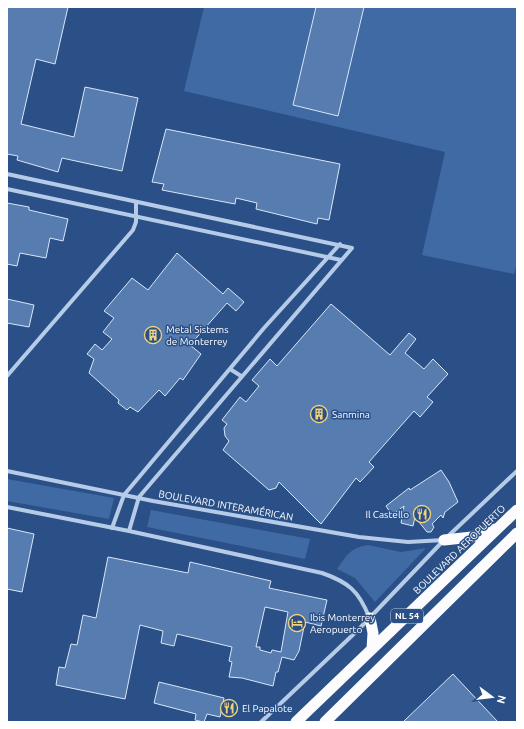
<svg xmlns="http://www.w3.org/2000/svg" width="524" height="729" font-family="Ubuntu,sans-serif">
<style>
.green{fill:#3f6aa3}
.building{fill:#567cb0;stroke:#dae6f6;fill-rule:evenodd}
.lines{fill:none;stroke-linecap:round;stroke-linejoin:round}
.minor{stroke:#b6cbe8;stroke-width:4}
.trunk{stroke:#fcfcfe;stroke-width:11}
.labels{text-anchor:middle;stroke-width:3;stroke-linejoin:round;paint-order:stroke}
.shield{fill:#2a5087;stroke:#bfcadb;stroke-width:1}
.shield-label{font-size:9px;font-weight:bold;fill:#fff}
.poi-label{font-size:10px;fill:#fff;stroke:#2a5087;text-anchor:start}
.street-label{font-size:10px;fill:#fff;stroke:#2a5087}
</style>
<rect width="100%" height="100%" fill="#2a5087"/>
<path class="green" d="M204 7H517V262L514 274 422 255 445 152 184 91Z
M7 479 114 498 109 519 7 501Z
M151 510 310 539 305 559 147 527Z
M368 545 401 552 426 548 375 602 355 578 337 569C347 555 350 548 368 545Z"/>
<path class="building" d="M7 7H68L55 64 36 59 21 124 74 137 85 87 138 98 122 171 62 158 58 172 17 160 18 156 7 154Z
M316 7H364L338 116 293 105Z
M166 129 340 164 329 220 318 218 317 224 256 209 257 203 236 198 235 204 162 190 164 184 152 182Z
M7 203 29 207V210L68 219 63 241 50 238 46 258 20 253 17 266 7 264Z
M177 253 223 294 228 288 244 302 236 311 227 303 190 345 201 354 183 380 180 378 165 396 159 390 138 412 130 407 127 410 118 403 119 400 89 373 94 359 87 354 95 344 102 350 112 339 103 332 114 318 104 311 132 278 148 290Z
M7 299 34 305 29 327 7 323Z
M331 304 390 355 409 333 416 339 405 353 424 369 433 359 448 374 427 397 433 402 420 417 414 411 369 462 374 467 360 482 356 478 321 524 279 482 276 488 269 490 223 450 229 441 225 436 224 428 227 424 222 420 240 397 246 402 259 386 252 380 270 359 277 366Z
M441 470 449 482 458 502 445 512 443 518 441 515 432 524 434 527 431 532H427L415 517 413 526 401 523 404 506 392 515 386 506 409 488 410 490Z
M7 528 34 534 22 592 7 589Z
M108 557 188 573 190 562 271 581 269 588 327 600 321 626 305 622 299 651 294 660 282 657 278 672H276L273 686 242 678 229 677 232 662 229 661 232 647 177 634 174 646 161 643 163 631 140 625 125 699 56 685 59 667 65 668 71 644 77 645 83 615 96 618ZM265 607 288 612 281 652 272 650 271 653 260 650V647H256Z
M453 674 498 722H403Z
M159 682 224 698 220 717 207 714 204 722H203L195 720 196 714 154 703Z"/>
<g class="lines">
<path class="minor" d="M7 174 352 248 139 497 129 531
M7 189 341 260
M230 369 241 376
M7 376 133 230 136 222V202
M7 471 153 501 359 537 408 542 444 540
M7 507 129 531 322 573C348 582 359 591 369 617
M112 528 124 495 264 328 340 244
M261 722 359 629 444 540 517 471"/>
<path class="trunk" d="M444 540 472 537 493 529
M370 618 373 633 372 649
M296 722 517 510
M325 722 517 533"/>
</g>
<defs>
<g id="building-ring" transform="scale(0.9)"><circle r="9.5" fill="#2a5087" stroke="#efd17e" stroke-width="1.5"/><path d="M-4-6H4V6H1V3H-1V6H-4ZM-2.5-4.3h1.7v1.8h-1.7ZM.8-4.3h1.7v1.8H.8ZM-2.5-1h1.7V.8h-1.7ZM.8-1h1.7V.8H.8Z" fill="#efd17e"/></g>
<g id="restaurant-ring" transform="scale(0.9)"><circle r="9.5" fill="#2a5087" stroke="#efd17e" stroke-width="1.5"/><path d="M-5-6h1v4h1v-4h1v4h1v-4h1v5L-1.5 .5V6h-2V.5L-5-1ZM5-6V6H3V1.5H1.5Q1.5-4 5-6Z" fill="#efd17e"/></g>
<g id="hotel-ring" transform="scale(0.9)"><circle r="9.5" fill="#2a5087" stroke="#efd17e" stroke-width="1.5"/><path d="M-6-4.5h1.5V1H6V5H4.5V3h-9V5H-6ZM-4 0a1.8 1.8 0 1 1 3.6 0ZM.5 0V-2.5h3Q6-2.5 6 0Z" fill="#efd17e"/></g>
</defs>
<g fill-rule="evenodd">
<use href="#building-ring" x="153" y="335"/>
<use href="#building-ring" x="319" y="414"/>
<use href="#restaurant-ring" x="422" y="514"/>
<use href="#hotel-ring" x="297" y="623"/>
<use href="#restaurant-ring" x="229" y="708"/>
</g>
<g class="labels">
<rect class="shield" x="391" y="609" width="32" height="14" rx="3"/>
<g class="shield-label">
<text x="407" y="619">NL 54</text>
</g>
<g class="poi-label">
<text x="166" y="333">Metal Sistems<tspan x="166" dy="12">de Monterrey</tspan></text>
<text x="332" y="418">Sanmina</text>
<text x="409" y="518" text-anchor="end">Il Castello</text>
<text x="310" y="621">Ibis Monterrey<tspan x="310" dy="12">Aeropuerto</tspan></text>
<text x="242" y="712">El Papalote</text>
</g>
<g class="street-label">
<text transform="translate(226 505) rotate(10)" y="4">BOULEVARD INTERAMÉRICAN</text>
<text transform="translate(459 549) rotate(-44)" y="4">BOULEVARD AEROPUERTO</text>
</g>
</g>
<rect width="524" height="729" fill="none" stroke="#ffffff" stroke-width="16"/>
<g transform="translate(492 697) rotate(105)" stroke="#2a5087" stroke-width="3" paint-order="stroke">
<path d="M0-3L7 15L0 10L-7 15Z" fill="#ffffff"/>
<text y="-6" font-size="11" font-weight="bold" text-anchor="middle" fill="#ffffff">N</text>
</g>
</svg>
